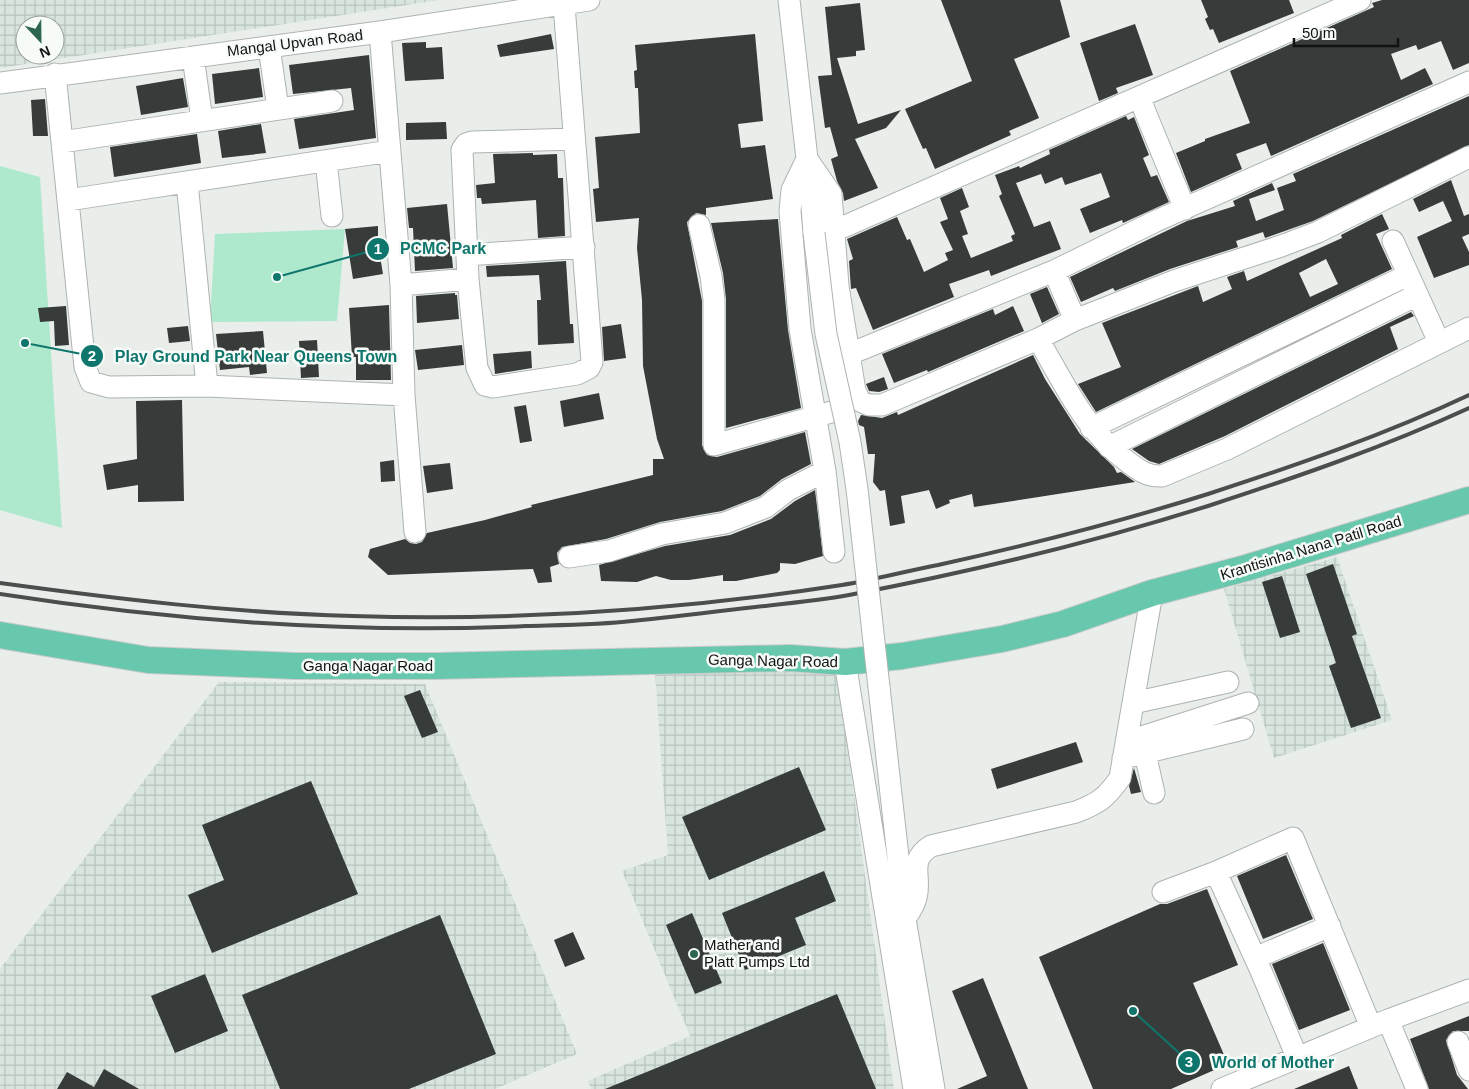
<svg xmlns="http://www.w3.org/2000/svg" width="1469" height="1089" font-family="Arial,sans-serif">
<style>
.industrial{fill:url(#industrial-grid);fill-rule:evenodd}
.park{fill:#aee9ce}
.building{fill:#373b39;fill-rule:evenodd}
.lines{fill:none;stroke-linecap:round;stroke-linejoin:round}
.minor-casing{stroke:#aeb3b1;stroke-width:23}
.major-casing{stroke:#cbcbcb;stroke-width:28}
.minor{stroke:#fff;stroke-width:21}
.major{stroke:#68c8ad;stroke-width:26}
.rail{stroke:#4b4e4c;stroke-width:4}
.minor-bridge-casing{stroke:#aeb3b1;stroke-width:23;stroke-linecap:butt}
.minor-bridge{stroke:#fff;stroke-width:21}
.poi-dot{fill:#2c6650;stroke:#f6fbf8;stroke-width:2}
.labels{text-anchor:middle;stroke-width:5;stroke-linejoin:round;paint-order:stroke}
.street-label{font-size:15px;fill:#111312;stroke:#f6fbf8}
.poi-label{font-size:15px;fill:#111312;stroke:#f6fbf8;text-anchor:start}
.leader{fill:none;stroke:#0f766e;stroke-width:2}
.callout-dot{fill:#0f766e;stroke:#f6fbf8;stroke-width:2}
.mark-label{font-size:15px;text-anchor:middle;font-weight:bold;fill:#fff}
.callout-label{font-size:16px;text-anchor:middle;font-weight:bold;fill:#0f766e;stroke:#f6fbf8;stroke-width:5;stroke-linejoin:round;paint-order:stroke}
</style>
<defs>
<pattern id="industrial-grid" width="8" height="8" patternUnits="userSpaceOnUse" patternTransform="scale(1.25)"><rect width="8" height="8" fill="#d7e5de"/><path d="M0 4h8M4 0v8" fill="none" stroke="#b8c4bd"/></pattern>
</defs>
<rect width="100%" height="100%" fill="#e9eeeb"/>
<path class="industrial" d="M0 0H439L0 68ZM25 25H55V55H25Z
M1337 557 1392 720 1274 758 1224 589Z
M837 670 894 1089H591L588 1081 690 1036 622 871 668 855 655 672Z
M219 682 425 684 577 1054 495 1089H0V969Z"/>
<path class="park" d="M0 166 40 177 62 528 0 510Z
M345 229 337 321 210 322 215 234Z"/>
<path class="building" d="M941 0H1060L1070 37 1014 59 1039 118 1009 131 1011 135 935 169 926 148 923 149 905 109 972 81Z
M1201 0H1289L1294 13 1219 43 1213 29 1210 30 1205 19 1208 17Z
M1382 0H1469V63L1453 70 1441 41 1418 50 1416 45 1391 54 1401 80 1425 68 1433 84 1271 156 1266 143 1236 154 1242 169 1191 192 1176 153 1205 141V139L1250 123 1230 71 1374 7 1372 3Z
M860 3 865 50 856 51V56L837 58 858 124 901 110 886 128 855 139 878 188 844 201 843 193 837 181 831 159 838 156 830 127 825 128 818 76 832 75 825 7Z
M1135 24 1153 75 1116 88 1118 93 1099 101 1080 43Z
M551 34 554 49 500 57 497 45Z
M755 34 763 121 738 124 741 148 765 145 773 199 706 208V215L696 213 687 222 702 301V445L707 455 717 457 805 432 811 464 782 479 760 496 722 511 660 522 606 539 562 547 557 553 559 564 550 567 552 582 538 583 533 569 388 575 368 557 370 549 405 539 410 543 416 544 422 542 427 533 485 520 532 507 531 505 653 475V459H664L657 439 643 366 642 300 637 248 639 218 596 222 593 189 599 188 595 137 640 133 638 88H635L634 71 637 70 635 45Z
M426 42V48L442 47 444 79 405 81 402 43Z
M369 55 376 138 299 149 294 119 354 110 351 88 293 94 289 65Z
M259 68 263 97 215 104 212 74Z
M183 78 188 107 141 115 136 86Z
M1469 96V145L1313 221 1265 238 1263 232 1236 241 1238 247 1170 269 1115 291 1113 288 1081 302 1070 277 1187 221 1235 206 1233 201 1272 183 1275 190 1249 199 1256 221 1284 210 1277 188 1296 181 1293 174Z
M45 99 48 136H33L31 100Z
M1126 116 1128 120 1134 117 1149 155 1143 158 1151 177 1157 175 1169 202 1123 223 1122 220 1090 233 1080 209 1110 197 1101 173 1065 185 1062 177 1045 184 1041 174 1016 183 1034 227 1050 221 1061 249 991 276 989 270 949 284 954 297 873 330 856 288 851 289 849 261 853 259 847 239 897 217 907 240 910 239 924 272 948 260 945 253 953 250 940 222 948 219 940 198 962 188 969 207 960 211 968 234 962 236 971 258 1013 241 1011 236 1015 234 999 196 1002 194 995 175 1019 166 1020 168 1050 154 1049 150Z
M446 122 447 139 406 140V123Z
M261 124 266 153 222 158 218 131Z
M197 134 201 163 114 177 110 147Z
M533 153V155L557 154 558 178H563L565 236 538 238 536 200 482 204 481 198H477L476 185 495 183 493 154Z
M1451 180 1464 216 1469 214V234L1462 237 1469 252V265L1434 278 1417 237 1452 221 1443 201 1419 212 1413 199Z
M447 204 453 268 415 271 413 228H409L407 208Z
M1382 214 1389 229 1376 234 1392 269 1096 412 1078 384 1121 367 1102 323 1198 286 1203 302 1232 289 1227 277 1244 271 1247 281 1342 238 1341 235ZM1326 259 1338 284 1310 297 1299 273Z
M778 219 788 330 801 408 726 428V299L723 273 711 223Z
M378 226V244L383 274 353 279 345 229Z
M566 261 570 324H573L574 343 538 345 537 300H541L539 275 487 277 486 266Z
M1047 287 1059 314 1042 323 1030 294Z
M455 293V295H457L459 319 417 323 416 296Z
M389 305 391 380H356V357H352L349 308Z
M66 306 69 345 55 346 54 321 40 322 38 308Z
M1013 306 1024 331 928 372 927 370 894 383 882 354 993 309 995 315Z
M1411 312 1414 316 1390 327 1398 349 1225 436 1159 464 1149 461 1132 449Z
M621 324 626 358 604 361 602 327Z
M188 326 190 341 169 343 167 328Z
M263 331 267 373 250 375 249 367 220 370 216 334Z
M317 340 319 377 301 378 299 341Z
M462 345 464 365 418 370 415 350Z
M531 351 532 368 495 374 493 354Z
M1033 355 1045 379 1080 434 1114 467 1117 473 1121 472 1135 482 974 507 972 494 949 500 950 503 936 509 929 490 901 496 905 523 890 526 885 490 880 491 873 482 875 454H868L864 427 859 425 858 421 861 415 882 418 897 412 898 415Z
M884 377 888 389 879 392 869 391 866 384Z
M599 393 604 419 564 427 560 401Z
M182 400 184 501 138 502V485L107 490 103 465 137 459 136 401Z
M526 405 532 441 520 443 514 407Z
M394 460 395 481 381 482 380 462Z
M450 463 453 489 427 493 423 466Z
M815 490 823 556 795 564 780 563V570L777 573 736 581H723V575L689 580H671L656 576 637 582 601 581 599 565 665 546 730 535 771 519 795 501Z
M1333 564 1357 634 1352 636 1381 718 1351 728 1329 666 1336 663 1306 574Z
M1282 576 1300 632 1280 638 1262 582Z
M420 690 438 732 422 738 404 696Z
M1076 742 1083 762 997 789 991 769Z
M799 767 826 830 709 880 682 817Z
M1134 768 1141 792 1131 794 1129 786Z
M311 781 358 894 212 953 188 895 224 880 202 825Z
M1286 855 1313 919 1263 939 1237 876Z
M824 871 836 901 795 918 806 945 745 970 722 913Z
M1207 889 1238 965 1193 983 1228 1064 1171 1089H1093L1039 957 1160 904H1167Z
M692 913 722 983 695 994 666 925Z
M440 915 496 1054 409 1089H280L242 995Z
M573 932 585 959 565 967 554 940Z
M1323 943 1350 1010 1299 1030 1272 964Z
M205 974 228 1031 175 1053 151 996Z
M983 978 1028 1089H957L987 1076 952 991Z
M837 994 876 1089H605Z
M1469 1016V1031H1453L1446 1040 1457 1075 1468 1089H1429L1410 1039Z
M1349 1066 1358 1089H1294Z
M104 1069 139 1089H57L67 1072 94 1087Z"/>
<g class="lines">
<g class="minor-casing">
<path id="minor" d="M789 0 811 194 814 233
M564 5 592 362 589 368 577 374 493 387 485 385 477 368 468 279 462 150 466 144 472 142 574 139
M380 32 401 285 404 395 415 532
M269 47 278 109
M193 57 202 120
M55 74 85 367 91 382 109 387 207 386 404 395
M0 83 380 32 589 0
M1139 97 1185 209
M62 142 332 101
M326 161 332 216
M187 182 207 386
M68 200 390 151
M699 225 711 276 714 300V445L842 409
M834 231 1360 0
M1393 241 1439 342
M467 255 584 247
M1054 271 1075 320
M401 285 468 279
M1038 339C1064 383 1085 431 1128 462 1139 470 1147 477 1162 476L1227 449 1469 328
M847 355 1054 271 1156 221 1469 82
M1091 428 1408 275
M1109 447 1417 295
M834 552 825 471 800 329 790 211 792 190 807 159 831 194 838 286 855 391 860 401 869 405H882L1038 339 1075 320 1174 281 1284 245 1318 232 1469 157
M569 557 609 551 662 534 725 523 766 507 788 490 825 471
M845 662 914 1089
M879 687 905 919 934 1089
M1133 703 1228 682
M1126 742 1248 703
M1145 753 1154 793
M1123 758 1243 729
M1216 872 1261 971 1297 1057
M1163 892 1216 872 1293 838 1371 1027
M889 926 905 919C909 913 914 906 916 898 922 876 907 861 931 846L1076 812C1099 803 1106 798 1120 778L1152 593
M1255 958 1330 926
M1388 1020 1417 1089
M1458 1042 1469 1070
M1222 1089 1388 1020 1469 990"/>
</g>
<g class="major-casing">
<path id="major" d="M0 635 148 660 295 666H435L790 658 845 662 902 656 1002 639 1063 624 1152 593 1246 568 1469 500"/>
</g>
<use href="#minor" class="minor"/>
<use href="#major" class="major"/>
<path class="rail" d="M0 583C118 599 233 613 353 616 516 621 681 610 842 585 874 580 906 571 938 565 1029 545 1119 522 1208 494 1297 465 1384 435 1469 395
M0 594C174 621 350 634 526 626 561 625 597 625 632 621 664 618 697 614 729 610 769 605 810 602 849 595 970 572 1091 543 1208 506 1297 477 1384 447 1469 408"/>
<g class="minor-bridge-casing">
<path id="minor-bridge" d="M814 233 826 334 850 442 857 489 879 687"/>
</g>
<use href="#minor-bridge" class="minor-bridge"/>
</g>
<circle class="poi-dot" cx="694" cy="954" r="5"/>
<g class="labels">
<g class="street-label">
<text transform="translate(295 43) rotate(-7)" y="5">Mangal Upvan Road</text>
<text transform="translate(1311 548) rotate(-17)" y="5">Krantisinha Nana Patil Road</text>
<text transform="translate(773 661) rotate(1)" y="5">Ganga Nagar Road</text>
<text x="368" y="671">Ganga Nagar Road</text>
</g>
<g class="poi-label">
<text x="704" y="950">Mather and<tspan x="704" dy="17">Platt Pumps Ltd</tspan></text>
</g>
</g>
<path class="leader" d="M277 277L378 249M25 343L92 356M1133 1011L1189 1062"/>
<g class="callout-dot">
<circle cx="277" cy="277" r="5"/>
<circle cx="25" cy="343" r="5"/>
<circle cx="1133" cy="1011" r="5"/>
<circle cx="378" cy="249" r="12"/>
<circle cx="92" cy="356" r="12"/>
<circle cx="1189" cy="1062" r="12"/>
</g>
<g class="mark-label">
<text x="378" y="254">1</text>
<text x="92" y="361">2</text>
<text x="1189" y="1067">3</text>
</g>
<g class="callout-label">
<text x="443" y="254">PCMC Park</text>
<text x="256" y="362">Play Ground Park Near Queens Town</text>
<text x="1273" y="1068">World of Mother</text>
</g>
<g transform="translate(40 40) rotate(158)"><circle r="24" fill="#f6fbf8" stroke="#9a9e9c"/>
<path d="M0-4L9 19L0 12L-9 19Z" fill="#2c6650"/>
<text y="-8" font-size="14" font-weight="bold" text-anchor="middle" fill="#111312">N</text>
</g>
<path d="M1294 38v8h104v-8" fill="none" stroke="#111312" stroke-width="2.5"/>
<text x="1302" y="38" font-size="15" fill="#111312" stroke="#f6fbf8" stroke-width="4" paint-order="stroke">50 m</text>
</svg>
